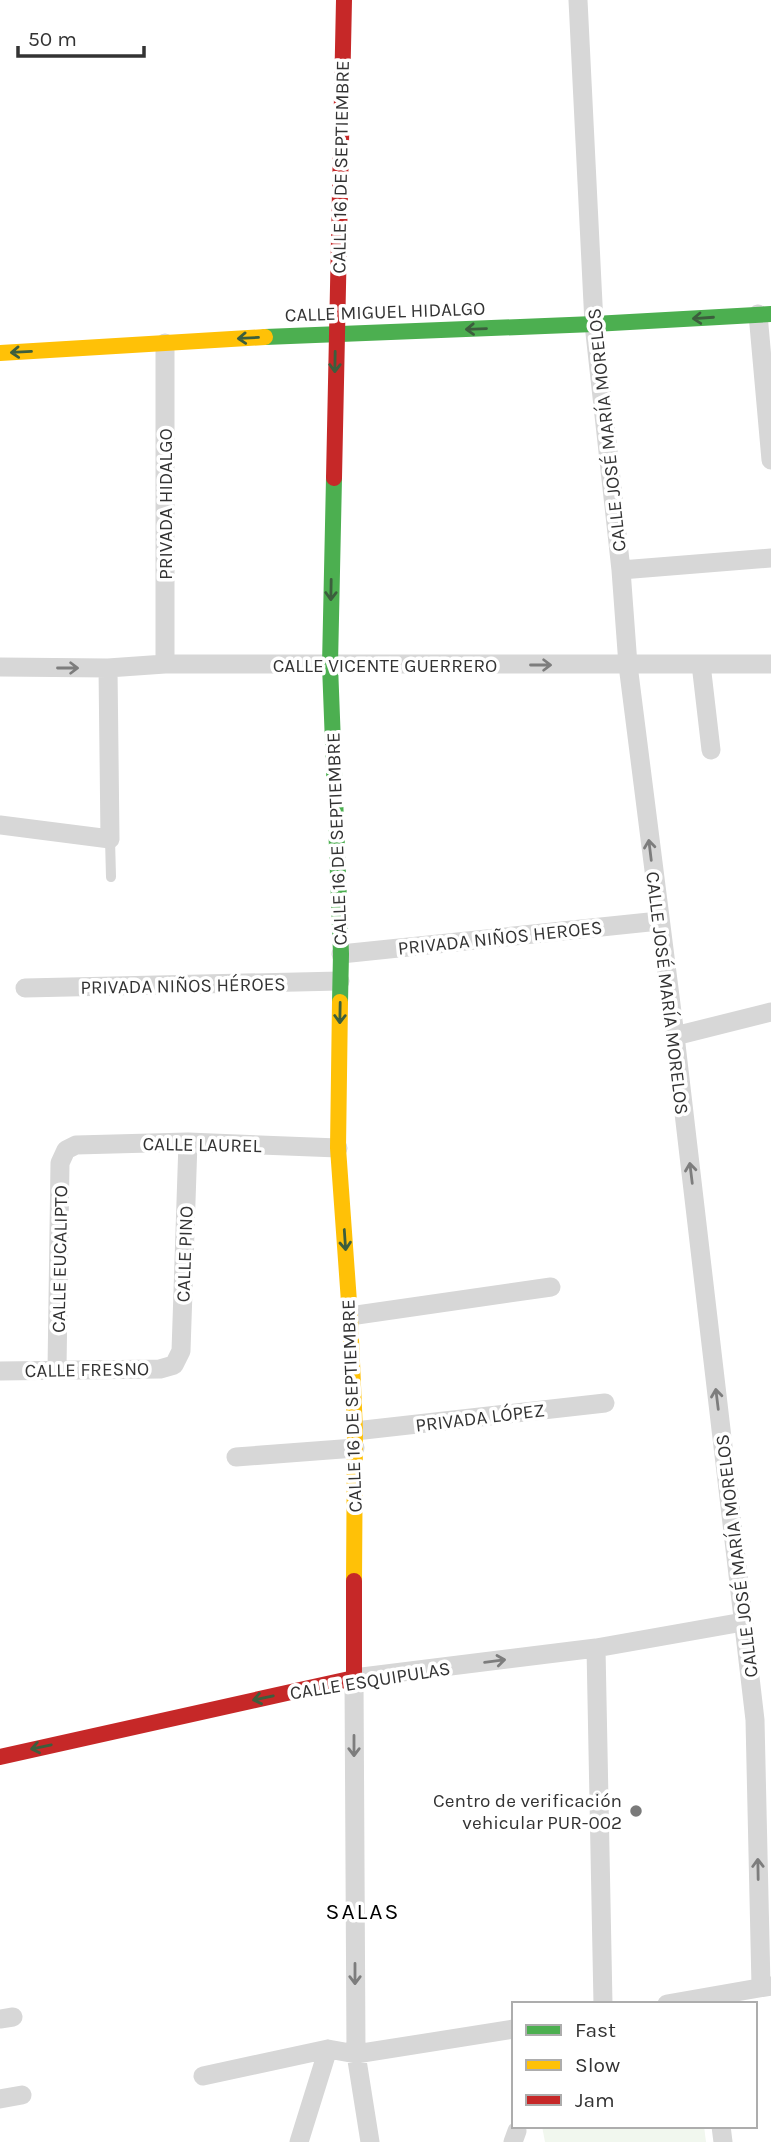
<svg xmlns="http://www.w3.org/2000/svg" width="771" height="2142" font-family="Karla,sans-serif">
<style>
.green{fill:#f1f7ee}
.lines{fill:none;stroke-linecap:round;stroke-linejoin:round}
.lane{stroke:#d7d7d7;stroke-width:10}
.street{stroke:#d7d7d7;stroke-width:19}
.fast{stroke:#4caf50;stroke-width:16}
.slow{stroke:#ffc107;stroke-width:16}
.jam{stroke:#c62828;stroke-width:16}
.oneway{stroke:#3c5e3d}
.oneway2{stroke:#7d7d7d}
.poi-dot{fill:#7a7a7a;stroke:#fff;stroke-width:2.5}
.labels{text-anchor:middle;stroke-width:7;stroke-linejoin:round;paint-order:stroke}
.street-label{font-size:19px;fill:#333;stroke:#fff}
.poi-label{font-size:19px;fill:#333;stroke:#fff;text-anchor:end}
.quarter-label{font-size:23px;letter-spacing:2px;fill:#000;stroke:#fff}
</style>
<rect width="100%" height="100%" fill="#fff"/>
<path class="green" d="M542 2126H704L706 2142H545Z"/>
<g class="lines">
<path class="lane" d="M110 839 111 877"/>
<path class="street" d="M578 0 594 324 621 570 628 665 675 1036 755 1720 761 1986
M758 314 771 460
M165 343V664
M621 570 771 558
M701 664 711 750
M0 667 108 668 165 664H771
M0 825 110 839 108 668
M341 954 659 921
M25 988 340 981
M675 1036 771 1012
M350 1316 551 1287
M57 1369 60 1163 66 1150 76 1145 188 1142 338 1148
M0 1371 160 1369 174 1365 181 1351 188 1142
M355 1431 605 1403
M236 1457 355 1448
M596 1648 603 2004
M667 2004 771 1986
M0 2019 13 2017
M203 2076 328 2049 356 2054 514 2029
M0 2099 22 2095
M721 2126 723 2142
M299 2142 328 2049
M370 2142 356 2054 354 1678 596 1648 743 1622
M513 2142 517 2131"/>
<path class="fast" d="M265 337 594 324 771 314
M334 478 330 665 341 954 340 1002"/>
<path class="slow" d="M0 353 265 337
M340 1002 338 1148 350 1316 355 1431 354 1581"/>
<path class="jam" d="M334 478 344 0
M0 1757 354 1678V1581"/>
</g>
<defs><path id="oneway-shaft" d="M-6 0H5M1.5-3L5.5 0L1.5 3" fill="none" stroke-width="1.6" stroke-linecap="round" stroke-linejoin="round" transform="scale(1.75)"/></defs>
<g class="oneway">
<use href="#oneway-shaft" transform="translate(703 318) rotate(176)"/>
<use href="#oneway-shaft" transform="translate(476 329) rotate(178)"/>
<use href="#oneway-shaft" transform="translate(248 338) rotate(177)"/>
<use href="#oneway-shaft" transform="translate(21 352) rotate(177)"/>
<use href="#oneway-shaft" transform="translate(335 362) rotate(91)"/>
<use href="#oneway-shaft" transform="translate(331 590) rotate(91)"/>
<use href="#oneway-shaft" transform="translate(340 1013) rotate(91)"/>
<use href="#oneway-shaft" transform="translate(345 1240) rotate(86)"/>
<use href="#oneway-shaft" transform="translate(263 1698) rotate(168)"/>
<use href="#oneway-shaft" transform="translate(41 1747) rotate(168)"/>
</g>
<g class="oneway2">
<use href="#oneway-shaft" transform="translate(541 665)"/>
<use href="#oneway-shaft" transform="translate(68 668)"/>
<use href="#oneway-shaft" transform="translate(650 850) rotate(-97)"/>
<use href="#oneway-shaft" transform="translate(691 1173) rotate(-97)"/>
<use href="#oneway-shaft" transform="translate(717 1399) rotate(-97)"/>
<use href="#oneway-shaft" transform="translate(495 1661) rotate(-7)"/>
<use href="#oneway-shaft" transform="translate(354 1746) rotate(90)"/>
<use href="#oneway-shaft" transform="translate(758 1869) rotate(-91)"/>
<use href="#oneway-shaft" transform="translate(355 1974) rotate(90)"/>
</g>
<circle class="poi-dot" cx="636" cy="1811" r="7"/>
<g class="labels">
<g class="street-label">
<text transform="translate(340 167) rotate(-89)" y="7">CALLE 16 DE SEPTIEMBRE</text>
<text transform="translate(385 311) rotate(-2)" y="7">CALLE MIGUEL HIDALGO</text>
<text transform="translate(606 430) rotate(-96)" y="7">CALLE JOSÉ MARÍA MORELOS</text>
<text transform="translate(165 504) rotate(-90)" y="7">PRIVADA HIDALGO</text>
<text x="385" y="672">CALLE VICENTE GUERRERO</text>
<text transform="translate(336 839) rotate(-92)" y="7">CALLE 16 DE SEPTIEMBRE</text>
<text transform="translate(500 937) rotate(-6)" y="7">PRIVADA NIÑOS HEROES</text>
<text transform="translate(183 985) rotate(-1)" y="7">PRIVADA NIÑOS HÉROES</text>
<text transform="translate(668 993) rotate(83)" y="7">CALLE JOSÉ MARÍA MORELOS</text>
<text transform="translate(202 1144) rotate(1)" y="7">CALLE LAUREL</text>
<text transform="translate(184 1254) rotate(-88)" y="7">CALLE PINO</text>
<text transform="translate(59 1259) rotate(-89)" y="7">CALLE EUCALIPTO</text>
<text transform="translate(87 1369) rotate(-1)" y="7">CALLE FRESNO</text>
<text transform="translate(351 1406) rotate(-92)" y="7">CALLE 16 DE SEPTIEMBRE</text>
<text transform="translate(480 1417) rotate(-7)" y="7">PRIVADA LÓPEZ</text>
<text transform="translate(736 1556) rotate(-97)" y="7">CALLE JOSÉ MARÍA MORELOS</text>
<text transform="translate(370 1680) rotate(-9)" y="7">CALLE ESQUIPULAS</text>
</g>
<g class="poi-label">
<text x="622" y="1807">Centro de verificación<tspan x="622" dy="22">vehicular PUR-002</tspan></text>
</g>
<g class="quarter-label">
<text x="363" y="1919">SALAS</text>
</g>
</g>
<rect x="512" y="2002" width="245" height="126" fill="#ffffff" stroke="#adadad" stroke-width="2"/>
<rect x="526" y="2025" width="35" height="10" fill="#4caf50" stroke="#adadad" stroke-width="2"/>
<text x="575" y="2037" font-size="21" fill="#333333">Fast</text>
<rect x="526" y="2060" width="35" height="10" fill="#ffc107" stroke="#adadad" stroke-width="2"/>
<text x="575" y="2072" font-size="21" fill="#333333">Slow</text>
<rect x="526" y="2095" width="35" height="10" fill="#c62828" stroke="#adadad" stroke-width="2"/>
<text x="575" y="2107" font-size="21" fill="#333333">Jam</text>
<path d="M18 46v10h126v-10" fill="none" stroke="#333333" stroke-width="3.5"/>
<text x="28" y="46" font-size="21" fill="#333333" stroke="#ffffff" stroke-width="5" paint-order="stroke">50 m</text>
</svg>
